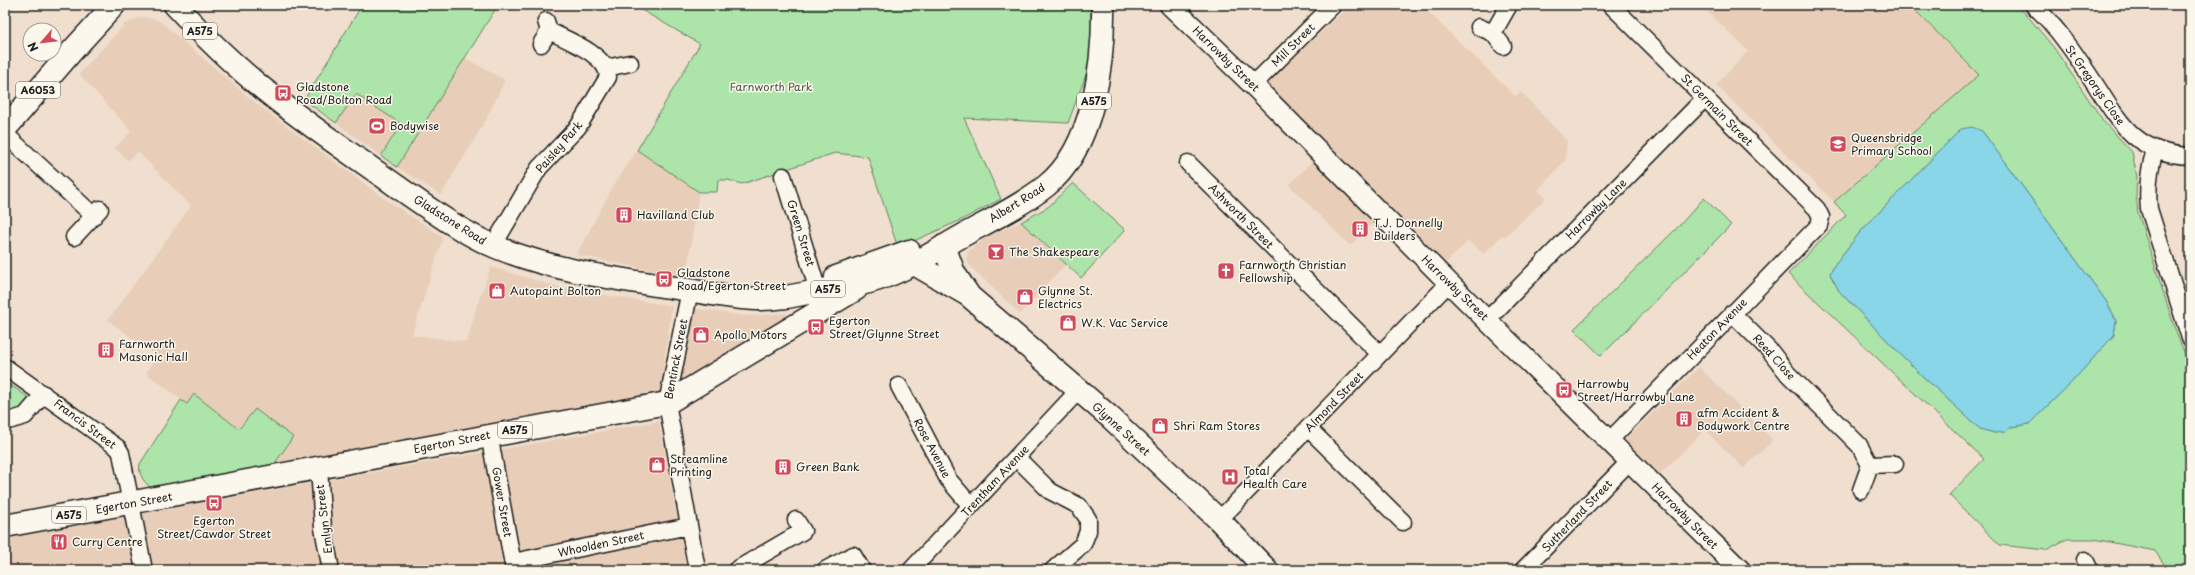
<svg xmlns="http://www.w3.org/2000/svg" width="2195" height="575" font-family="'Playpen Sans',sans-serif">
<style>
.built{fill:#e8ceb9}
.green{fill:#ace4a9;stroke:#648062;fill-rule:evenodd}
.water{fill:#88d6e7;stroke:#5d8c96}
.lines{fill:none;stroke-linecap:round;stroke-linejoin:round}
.minor-casing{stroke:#1c1c1c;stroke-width:19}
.tertiary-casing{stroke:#1c1c1c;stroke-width:23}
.secondary-casing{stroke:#1c1c1c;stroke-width:25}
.primary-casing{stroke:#1c1c1c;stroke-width:25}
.minor{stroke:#fbf7ec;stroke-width:16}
.tertiary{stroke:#fbf7ec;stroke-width:20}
.secondary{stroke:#fbf7ec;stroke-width:22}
.primary{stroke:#fbf7ec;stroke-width:22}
.labels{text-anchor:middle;stroke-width:3;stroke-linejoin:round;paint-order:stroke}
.shield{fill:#fbf7ec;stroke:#5f5e5a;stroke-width:1}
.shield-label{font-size:10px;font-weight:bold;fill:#1c1c1c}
.street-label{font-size:11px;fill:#1c1c1c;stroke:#fbf7ec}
.poi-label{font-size:11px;fill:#1c1c1c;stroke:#fbf7ec;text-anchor:start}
.park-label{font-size:11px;fill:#475846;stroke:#fbf7ec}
</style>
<rect width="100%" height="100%" fill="#f0dfce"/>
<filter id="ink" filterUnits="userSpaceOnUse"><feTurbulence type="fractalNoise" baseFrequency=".025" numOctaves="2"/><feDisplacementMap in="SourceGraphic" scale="8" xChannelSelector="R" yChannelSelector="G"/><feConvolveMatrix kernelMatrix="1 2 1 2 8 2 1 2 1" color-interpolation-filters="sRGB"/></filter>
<g filter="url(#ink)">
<path class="built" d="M1350 5H1421L1515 96 1521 92 1567 141 1565 161 1538 190 1546 198 1505 237 1502 235 1484 254 1468 241 1446 263 1267 83Z
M1701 5H1910L1979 75 1834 202 1716 85 1748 51Z
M141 17 156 19 162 23 258 105 385 199 443 237 412 335 467 342 477 305 491 267 558 287 672 306 659 398 271 469 293 437 255 409 239 429 194 395 187 404 146 373 156 356 108 320 191 206 138 152 128 161 115 148 131 131 79 74 125 24Z
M465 58 505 80 486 120 441 195 397 167Z
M356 94 401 124 381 156 336 123Z
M637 150 699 192 686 277 576 255 614 185Z
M1314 159 1373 223 1350 246 1289 185Z
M1021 222 1066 264 1020 314 971 267 966 259 969 251 989 235Z
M689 308 747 316 786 313 788 316 679 387V373Z
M1699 367 1773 440 1744 469 1705 430 1659 475 1625 440Z
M659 421 687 570H5V538Z"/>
<path class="green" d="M362 5H498L397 167 381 156 401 124 356 94 336 123 304 100Z
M633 5H1090L1094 53 1068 123 964 118 1001 199 959 221 898 248 868 157 835 153 742 184 728 180H718L717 192H699L637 150 700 44Z
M1910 5H2015L2026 14 2054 48 2104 122 2132 152 2137 177 2136 194 2138 213 2177 335 2190 366V508L2188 510C2192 517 2192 528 2187 535L2190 541V570H2168L2155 551 2094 539H2067L2046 550 2000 545 1949 495 1984 459 1788 274 1846 215 1834 202 1979 75ZM1961 129 1982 131 2106 301 2116 321 2114 335 2070 384 2029 424 2011 427 1995 433 1980 429 1917 371 1839 291 1830 274 1835 264 1861 231Z
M1073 183 1125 230 1081 278 1021 222 1048 207Z
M1704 198 1731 225 1601 356 1574 329 1679 226Z
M5 381 29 398 26 409 5 415Z
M194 394 239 429 255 409 293 437 271 469 151 488C143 481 138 474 140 464L181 400 187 404Z"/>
<path class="water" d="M1972 127 1982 131 2106 301 2116 321 2114 335 2070 384 2029 424 2011 427 2005 432 1995 433 1980 429 1917 371 1839 291 1830 274 1835 264 1861 231 1961 129Z"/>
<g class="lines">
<g class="minor-casing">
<path id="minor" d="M2033 5C2057 26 2080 61 2097 87 2122 127 2139 154 2190 156
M1479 27 1493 33 1503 46
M1493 33 1509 5
M541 44 549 31 546 21
M606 68 630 63
M1253 85 1333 5
M5 134 94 216
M2155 150C2149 169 2147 189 2149 209L2190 338
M1188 163 1380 354
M783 176 818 291
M74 237 100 209
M493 246 539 168 578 127 608 77C608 55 567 40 549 31
M690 290 667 403 697 570
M1732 313 1771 352 1788 374 1859 445 1870 465
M1487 320 1705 98
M5 367 118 448 121 453 144 570
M899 386 948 479 971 506
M5 422 25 416 44 394
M1308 428 1403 522
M489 434 514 570
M1609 441 1819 225 1821 217 1817 209 1611 5
M1017 458 1050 491 1079 506 1088 519V531L1083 544 1053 570
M319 467 323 528 331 570
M1861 490 1870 465 1895 464
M1219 520 1449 283
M2085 560 2090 570
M513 562 689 526
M736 570 803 531 796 520
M825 570 853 555 862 570
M911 570 1078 391
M1523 570 1630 461"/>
</g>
<g class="tertiary-casing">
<path id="tertiary" d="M1170 5 1253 85 1449 283 1740 570"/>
</g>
<g class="secondary-casing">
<path id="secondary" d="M944 246 954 273 968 294
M916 265 968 295 1111 418 1219 520 1267 570"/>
</g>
<g class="primary-casing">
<path id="primary" d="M175 5C202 34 230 62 261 87 303 122 350 153 395 185 425 206 462 233 496 247 552 270 610 278 669 287 698 291 728 298 757 299 779 300 801 294 822 290 838 287 854 286 869 282 906 272 936 250 969 232 995 218 1023 204 1046 186 1094 148 1104 62 1103 5
M5 129 72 51 114 5
M836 277 909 251
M5 526 667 403 856 289"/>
</g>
<use href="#minor" class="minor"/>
<use href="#tertiary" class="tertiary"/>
<use href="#secondary" class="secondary"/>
<use href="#primary" class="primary"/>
</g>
</g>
<defs>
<g id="bus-square" transform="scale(0.9)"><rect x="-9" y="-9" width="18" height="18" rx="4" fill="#d1495b" stroke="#fbf7ec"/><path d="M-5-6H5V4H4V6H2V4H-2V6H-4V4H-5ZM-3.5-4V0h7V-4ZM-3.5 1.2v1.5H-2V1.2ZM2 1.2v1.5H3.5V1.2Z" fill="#fff"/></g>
<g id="stadium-square" transform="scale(0.9)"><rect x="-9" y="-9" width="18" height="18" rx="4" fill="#d1495b" stroke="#fbf7ec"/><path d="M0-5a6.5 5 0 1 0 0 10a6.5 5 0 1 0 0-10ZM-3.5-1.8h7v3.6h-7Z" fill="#fff"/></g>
<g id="school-square" transform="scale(0.9)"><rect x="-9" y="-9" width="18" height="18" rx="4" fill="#d1495b" stroke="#fbf7ec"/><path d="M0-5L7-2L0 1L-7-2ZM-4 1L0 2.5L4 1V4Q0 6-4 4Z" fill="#fff"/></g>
<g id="building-square" transform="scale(0.9)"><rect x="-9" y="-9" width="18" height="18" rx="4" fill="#d1495b" stroke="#fbf7ec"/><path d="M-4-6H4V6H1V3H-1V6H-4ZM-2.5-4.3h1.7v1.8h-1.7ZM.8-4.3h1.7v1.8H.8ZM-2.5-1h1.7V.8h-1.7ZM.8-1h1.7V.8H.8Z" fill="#fff"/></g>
<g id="bar-square" transform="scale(0.9)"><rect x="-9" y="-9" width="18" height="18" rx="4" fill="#d1495b" stroke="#fbf7ec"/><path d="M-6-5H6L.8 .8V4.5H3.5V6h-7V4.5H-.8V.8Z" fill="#fff"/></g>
<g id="church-square" transform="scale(0.9)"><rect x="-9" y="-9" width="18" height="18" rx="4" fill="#d1495b" stroke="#fbf7ec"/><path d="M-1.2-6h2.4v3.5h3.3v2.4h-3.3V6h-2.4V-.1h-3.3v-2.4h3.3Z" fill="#fff"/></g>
<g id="shop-square" transform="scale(0.9)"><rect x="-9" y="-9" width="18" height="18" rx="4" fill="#d1495b" stroke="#fbf7ec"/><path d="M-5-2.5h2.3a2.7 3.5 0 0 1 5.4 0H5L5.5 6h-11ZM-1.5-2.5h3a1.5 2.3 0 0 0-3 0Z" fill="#fff"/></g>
<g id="hospital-square" transform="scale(0.9)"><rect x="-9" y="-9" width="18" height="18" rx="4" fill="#d1495b" stroke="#fbf7ec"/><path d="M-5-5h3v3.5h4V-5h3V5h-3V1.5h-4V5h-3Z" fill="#fff"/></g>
<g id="restaurant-square" transform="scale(0.9)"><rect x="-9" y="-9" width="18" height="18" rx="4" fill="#d1495b" stroke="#fbf7ec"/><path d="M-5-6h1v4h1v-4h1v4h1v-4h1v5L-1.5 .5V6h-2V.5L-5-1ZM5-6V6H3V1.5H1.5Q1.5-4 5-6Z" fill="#fff"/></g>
</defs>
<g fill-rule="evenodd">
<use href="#bus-square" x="283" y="93"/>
<use href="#stadium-square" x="377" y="126"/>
<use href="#school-square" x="1838" y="144"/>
<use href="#building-square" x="624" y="215"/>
<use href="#building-square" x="1360" y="229"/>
<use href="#bar-square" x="996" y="252"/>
<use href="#church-square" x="1226" y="271"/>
<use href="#bus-square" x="664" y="279"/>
<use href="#shop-square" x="497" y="291"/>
<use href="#shop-square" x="1025" y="297"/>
<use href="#shop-square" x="1068" y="323"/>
<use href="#bus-square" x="816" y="327"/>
<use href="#shop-square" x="701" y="335"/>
<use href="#building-square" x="106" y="350"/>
<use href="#bus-square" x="1564" y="390"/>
<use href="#building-square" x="1684" y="419"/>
<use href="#shop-square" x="1160" y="426"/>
<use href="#shop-square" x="657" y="465"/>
<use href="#building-square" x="783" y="467"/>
<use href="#hospital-square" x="1230" y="477"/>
<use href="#bus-square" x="214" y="503"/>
<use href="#restaurant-square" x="59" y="542"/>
</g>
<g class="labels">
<g class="shield">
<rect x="183" y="23" width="34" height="16" rx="3"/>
<rect x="16" y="82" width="44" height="16" rx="3"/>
<rect x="1077" y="93" width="34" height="16" rx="3"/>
<rect x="811" y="281" width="34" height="16" rx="3"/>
<rect x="498" y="422" width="34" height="16" rx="3"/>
<rect x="52" y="507" width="34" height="16" rx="3"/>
</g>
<g class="shield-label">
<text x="200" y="35">A575</text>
<text x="38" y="94">A6053</text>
<text x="1094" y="105">A575</text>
<text x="828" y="293">A575</text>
<text x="515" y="434">A575</text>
<text x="69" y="519">A575</text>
</g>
<g class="street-label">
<text transform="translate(1293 45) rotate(-45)" y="4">Mill Street</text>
<text transform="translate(1226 59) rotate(44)" y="4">Harrowby Street</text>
<text transform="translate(2095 85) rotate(55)" y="4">St Gregorys Close</text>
<text transform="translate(1717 110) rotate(45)" y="4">St Germain Street</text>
<text transform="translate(559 147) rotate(-49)" y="4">Paisley Park</text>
<text transform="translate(1017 203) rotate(-32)" y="4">Albert Road</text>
<text transform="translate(1596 209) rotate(-45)" y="4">Harrowby Lane</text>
<text transform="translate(1241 216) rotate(45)" y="4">Ashworth Street</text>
<text transform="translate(450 220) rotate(32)" y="4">Gladstone Road</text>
<text transform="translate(801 233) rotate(73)" y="4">Green Street</text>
<text transform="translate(1455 288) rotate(44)" y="4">Harrowby Street</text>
<text transform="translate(1717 329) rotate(-46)" y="4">Heaton Avenue</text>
<text transform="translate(1774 357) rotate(48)" y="4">Reed Close</text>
<text transform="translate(676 359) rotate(-79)" y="4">Bentinck Street</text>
<text transform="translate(1334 402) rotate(-46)" y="4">Almond Street</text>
<text transform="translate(85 424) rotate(37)" y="4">Francis Street</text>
<text transform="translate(1121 429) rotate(42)" y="4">Glynne Street</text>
<text transform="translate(452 442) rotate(-11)" y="4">Egerton Street</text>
<text transform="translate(932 448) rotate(62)" y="4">Rose Avenue</text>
<text transform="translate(995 481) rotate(-47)" y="4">Trentham Avenue</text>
<text transform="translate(502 502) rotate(80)" y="4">Gower Street</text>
<text transform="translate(134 503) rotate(-10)" y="4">Egerton Street</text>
<text transform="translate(1577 516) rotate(-46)" y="4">Sutherland Street</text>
<text transform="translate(1685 516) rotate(45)" y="4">Harrowby Street</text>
<text transform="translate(324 519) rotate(-97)" y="4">Emlyn Street</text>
<text transform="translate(601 544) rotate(-12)" y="4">Whoolden Street</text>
</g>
<g class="poi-label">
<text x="296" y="91">Gladstone<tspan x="296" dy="13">Road/Bolton Road</tspan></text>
<text x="390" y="130">Bodywise</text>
<text x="1851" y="142">Queensbridge<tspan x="1851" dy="13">Primary School</tspan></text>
<text x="637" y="219">Havilland Club</text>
<text x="1373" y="227">T.J. Donnelly<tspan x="1373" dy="13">Builders</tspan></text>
<text x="1009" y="256">The Shakespeare</text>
<text x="1239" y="269">Farnworth Christian<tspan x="1239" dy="13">Fellowship</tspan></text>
<text x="677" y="277">Gladstone<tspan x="677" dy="13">Road/Egerton Street</tspan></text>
<text x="510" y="295">Autopaint Bolton</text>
<text x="1038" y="295">Glynne St.<tspan x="1038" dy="13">Electrics</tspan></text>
<text x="829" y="325">Egerton<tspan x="829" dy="13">Street/Glynne Street</tspan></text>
<text x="1081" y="327">W.K. Vac Service</text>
<text x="714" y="339">Apollo Motors</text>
<text x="119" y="348">Farnworth<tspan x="119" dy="13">Masonic Hall</tspan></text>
<text x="1577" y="388">Harrowby<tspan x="1577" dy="13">Street/Harrowby Lane</tspan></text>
<text x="1697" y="417">afm Accident &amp;<tspan x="1697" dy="13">Bodywork Centre</tspan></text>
<text x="1173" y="430">Shri Ram Stores</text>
<text x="670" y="463">Streamline<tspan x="670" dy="13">Printing</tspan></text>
<text x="796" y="471">Green Bank</text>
<text x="1243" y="475">Total<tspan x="1243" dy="13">Health Care</tspan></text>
<text x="214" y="525" text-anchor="middle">Egerton<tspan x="214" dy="13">Street/Cawdor Street</tspan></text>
<text x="72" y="546">Curry Centre</text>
</g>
<g class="park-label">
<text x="771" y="91">Farnworth Park</text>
</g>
</g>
<rect width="2195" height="575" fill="none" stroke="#fbf7ec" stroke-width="20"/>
<rect x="10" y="10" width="2175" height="555" fill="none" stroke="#1c1c1c" stroke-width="1.5" filter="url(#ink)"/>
<g transform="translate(42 42) rotate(242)"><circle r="19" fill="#fbf7ec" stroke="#a29f99"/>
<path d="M0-3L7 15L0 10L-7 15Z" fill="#d1495b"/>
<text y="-6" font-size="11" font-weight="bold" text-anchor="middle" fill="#1c1c1c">N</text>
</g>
</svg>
